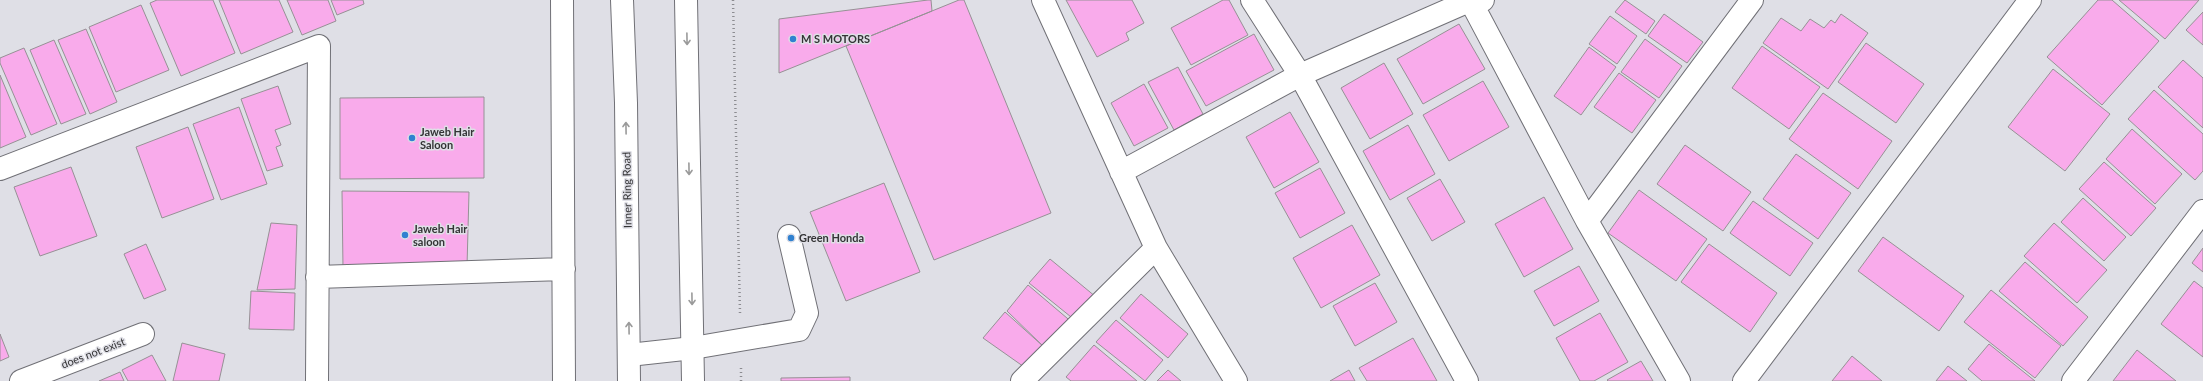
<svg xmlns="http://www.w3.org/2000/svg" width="2203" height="381" font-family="Lato,sans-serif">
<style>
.building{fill:#f9abeb;stroke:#969195}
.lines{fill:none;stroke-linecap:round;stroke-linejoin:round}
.minor-casing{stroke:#707076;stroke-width:24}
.highway-casing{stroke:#707076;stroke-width:24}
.path{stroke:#8c8c91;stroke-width:2.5;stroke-dasharray:1 3;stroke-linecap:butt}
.minor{stroke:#fff;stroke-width:22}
.highway{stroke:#fff;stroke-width:22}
.oneway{stroke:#9a9a9a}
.poi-dot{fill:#3081d0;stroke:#dfdfe6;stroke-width:1.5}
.labels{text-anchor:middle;stroke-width:3;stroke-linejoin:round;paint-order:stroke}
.poi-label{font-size:11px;font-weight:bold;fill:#343436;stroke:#dfdfe6;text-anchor:start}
.street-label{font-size:11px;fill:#343436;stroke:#dfdfe6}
</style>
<rect width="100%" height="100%" fill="#dfdfe6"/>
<path class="building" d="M157 0H213L235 53 181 76 150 3Z
M219 0H279L293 32 241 54Z
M287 0H328L336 21 302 35Z
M331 0H363L364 4 337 15Z
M928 0H931L932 11 779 73V19Z
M959 0H964L1051 213 934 260 846 46Z
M1066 0H1132L1144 23 1126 33 1129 40 1097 57Z
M1223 0H1229L1248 35 1191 65 1171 28Z
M1625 0 1655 21 1646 34 1615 12Z
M2098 0H2112L2159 41 2102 105 2047 57Z
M2119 0H2199L2165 39Z
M141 5 169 70 116 92 89 27Z
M2203 12V45L2186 30Z
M1664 14 1703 42 1687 63 1648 36Z
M1841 14 1868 33 1828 89 1763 43 1781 18 1801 31 1810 19 1824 28 1831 20 1835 23Z
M1610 16 1637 36 1617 64 1589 44Z
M1459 24 1485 69 1423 104 1397 59Z
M86 29 117 102 90 114 58 40Z
M1254 34 1274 70 1206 106 1186 71Z
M1645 39 1682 66 1659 98 1621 72Z
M54 40 86 114 61 124 30 50Z
M1866 43 1924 84 1896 123 1838 82Z
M1762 46 1820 87 1789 129 1732 88Z
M1589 47 1616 67 1581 115 1554 96Z
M24 48 57 124 31 135 0 63V58Z
M2183 60 2203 78V128L2158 87Z
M1384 63 1413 114 1370 139 1341 88Z
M1178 67 1203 114 1174 130 1148 82Z
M2053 69 2110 114 2065 171 2008 127Z
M1619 73 1656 100 1632 133 1594 107Z
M0 75 26 137 0 148Z
M1483 81 1509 127 1449 161 1423 115Z
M1144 84 1168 128 1134 146 1111 103Z
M278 86 291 124 275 130 281 145 276 147 283 166 267 171 241 99Z
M2154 90 2203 134V171L2195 180 2128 119Z
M1823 93 1892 141 1858 189 1789 139Z
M484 97V178L340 179V98Z
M239 107 267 184 221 200 193 124Z
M1290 112 1319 162 1274 188 1246 137Z
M1408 125 1435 174 1390 200 1363 151Z
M188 127 214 199 162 218 136 147Z
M2132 129 2182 174 2155 204 2106 159Z
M1685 145 1751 192 1723 231 1657 184Z
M1796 154 1851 193 1818 239 1763 199Z
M2104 162 2156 208 2131 236 2079 189Z
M71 167 97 236 40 256 14 187Z
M1320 168 1345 213 1300 238 1275 193Z
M1440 179 1465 222 1432 241 1407 198Z
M884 183 920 272 846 301 810 212Z
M1639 190 1707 239 1676 281 1608 233Z
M342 191 469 192 467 267 343 268Z
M1544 197 1573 249 1524 277 1495 224Z
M2083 198 2126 237 2104 261 2061 222Z
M1753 201 1813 243 1790 276 1730 233Z
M271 223 297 225 295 289 257 290Z
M2054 223 2107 270 2077 303 2024 256Z
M1352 225 1380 275 1321 308 1293 258Z
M1883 237 1964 296 1939 331 1858 271Z
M146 244 166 290 144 299 124 254Z
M1709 244 1777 293 1750 332 1681 282Z
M2203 248V272L2192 263Z
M1050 259 1096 297 1076 321 1029 283Z
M2025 262 2088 317 2063 346 1999 291Z
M1579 266 1599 301 1554 326 1534 291Z
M2194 281 2203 288V357L2161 324Z
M1375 283 1397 322 1355 346 1333 306Z
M1028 285 1074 324 1044 347 1007 311Z
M1991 290 2061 346 2035 378 1964 322Z
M251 291 295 293 294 330 249 329Z
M1141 294 1188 334 1168 358 1120 318Z
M1005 312 1044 347 1027 369 983 338Z
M1600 313 1628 362 1594 381H1580L1556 338Z
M1116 320 1163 360 1145 381 1096 342Z
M0 334 9 357 0 361Z
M1413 338 1437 381H1367L1359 368Z
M182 343 225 354 219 381H173Z
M1989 344 2035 381H1982L1968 369Z
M1094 345 1137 381H1071L1066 377Z
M2137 350 2176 381H2113Z
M152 355 166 381H128L122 370Z
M1852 356 1882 381H1832Z
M1641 361 1653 381H1608L1607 380Z
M1948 366 1967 381H1936Z
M1168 370 1181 381H1157Z
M1349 370 1355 381H1330Z
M120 372 124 381H99Z
M850 377V381H781V378Z"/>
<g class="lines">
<g class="minor-casing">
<path id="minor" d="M562 0 564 381
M1043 0 1156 248 1236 381
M1252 0 1300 75 1467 381
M1470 0 1587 221 1679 381
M0 169 319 46 317 381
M1121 172 1300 75 1469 1 1483 0
M1587 221 1752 0
M317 277 564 269
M629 355 693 348 799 330 807 313 789 236
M21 381 143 334
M1022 381 1156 248
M1744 381 2030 0
M2073 381 2203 211"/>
</g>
<g class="highway-casing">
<path id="highway" d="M622 0 626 103 629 381
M686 0 693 381"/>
</g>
<path class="path" d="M733 0 740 313
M741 368V381"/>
<use href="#minor" class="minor"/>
<use href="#highway" class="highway"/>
</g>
<defs><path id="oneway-shaft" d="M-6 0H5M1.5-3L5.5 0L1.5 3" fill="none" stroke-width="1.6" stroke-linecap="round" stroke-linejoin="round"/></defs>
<g class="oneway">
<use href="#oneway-shaft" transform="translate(687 39) rotate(89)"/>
<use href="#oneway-shaft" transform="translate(626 128) rotate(-91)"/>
<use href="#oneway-shaft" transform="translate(689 169) rotate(89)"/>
<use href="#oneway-shaft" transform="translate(692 299) rotate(89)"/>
<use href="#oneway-shaft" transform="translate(629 328) rotate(-91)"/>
</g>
<g class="poi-dot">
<circle cx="793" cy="39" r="4"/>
<circle cx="412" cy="138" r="4"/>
<circle cx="405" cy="235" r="4"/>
<circle cx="791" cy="238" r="4"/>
</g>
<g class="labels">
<g class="poi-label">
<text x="801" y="43">M S MOTORS</text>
<text x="420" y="136">Jaweb Hair<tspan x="420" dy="13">Saloon</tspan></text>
<text x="413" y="233">Jaweb Hair<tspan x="413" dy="13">saloon</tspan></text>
<text x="799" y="242">Green Honda</text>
</g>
<g class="street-label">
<text transform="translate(627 190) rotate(-91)" y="4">Inner Ring Road</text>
<text transform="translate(93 353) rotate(-21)" y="4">does not exist</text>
</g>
</g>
</svg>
